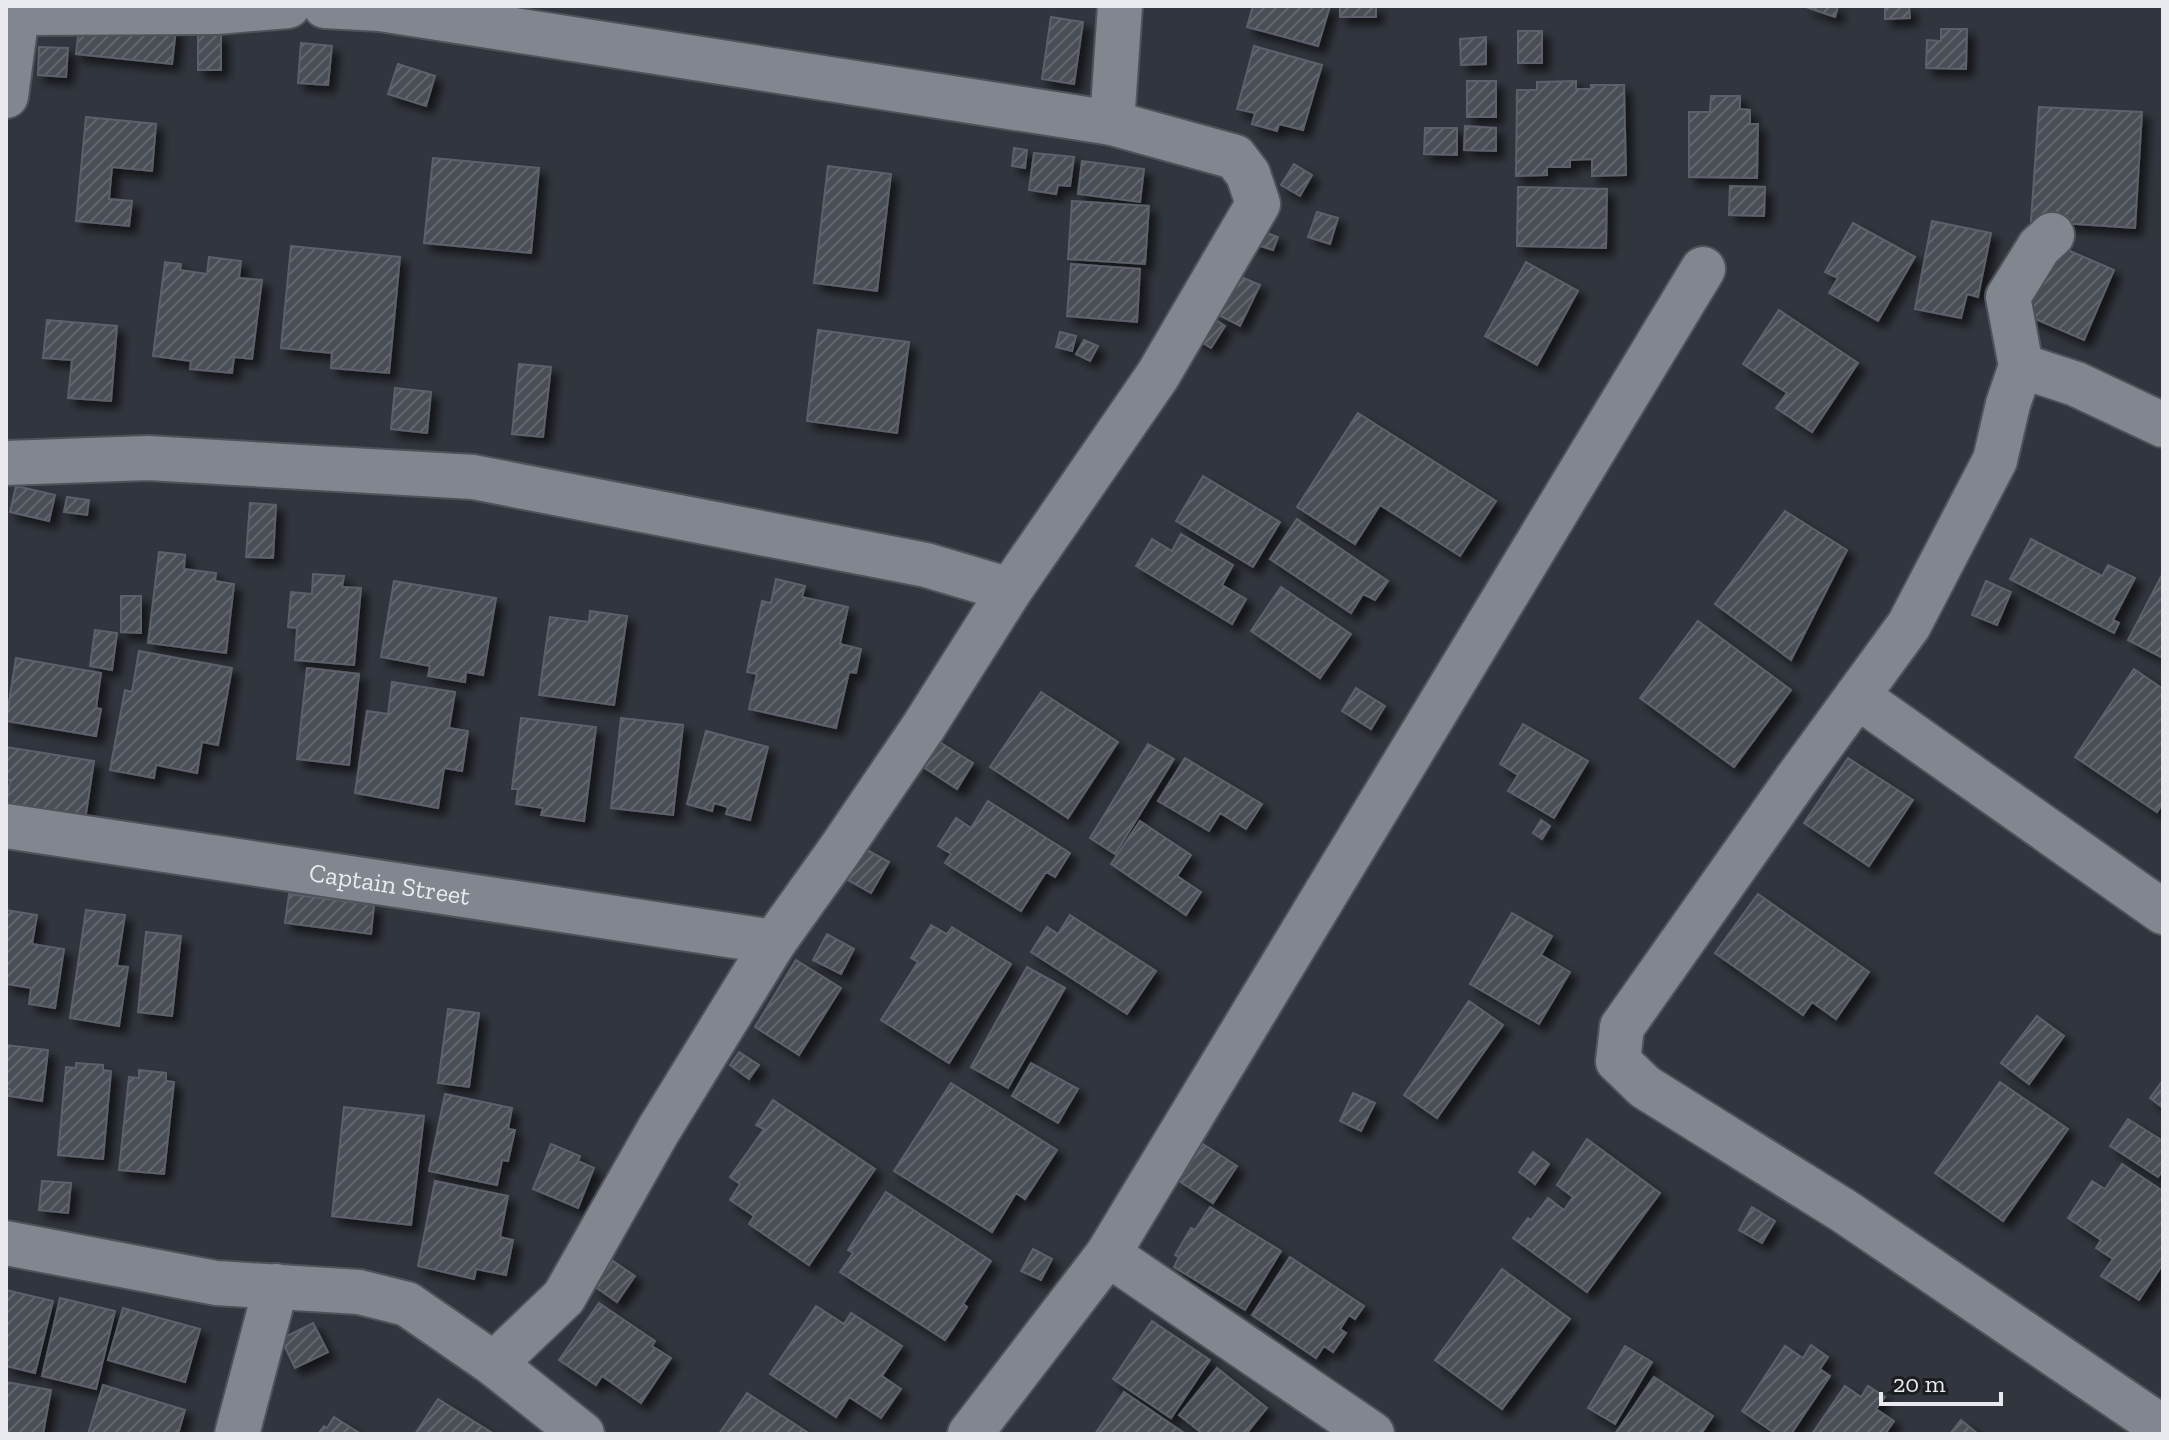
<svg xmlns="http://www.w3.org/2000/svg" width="2169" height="1440" font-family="'Zilla Slab',serif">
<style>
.building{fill:url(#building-hatch);stroke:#5d616a;stroke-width:2;filter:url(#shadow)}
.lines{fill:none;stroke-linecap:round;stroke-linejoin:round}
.minor-casing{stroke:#4f5259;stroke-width:48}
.minor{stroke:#81868f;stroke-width:44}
.labels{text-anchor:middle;stroke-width:6;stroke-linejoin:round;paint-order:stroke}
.street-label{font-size:26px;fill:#e8eaef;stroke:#1b1d20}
</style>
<defs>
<pattern id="building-hatch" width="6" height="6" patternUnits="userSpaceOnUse" patternTransform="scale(2)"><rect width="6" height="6" fill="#494d55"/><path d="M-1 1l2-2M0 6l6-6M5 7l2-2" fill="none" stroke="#63676e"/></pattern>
<filter id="shadow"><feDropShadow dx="7" dy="7" stdDeviation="4" flood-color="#0009"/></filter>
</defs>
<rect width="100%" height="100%" fill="#31353d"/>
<path class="building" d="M1253 6H1330L1318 46 1247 27Z
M1340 6H1376V17H1340Z
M1803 6H1838L1835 17Z
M1885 6H1909L1910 18 1885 19Z
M1051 17 1083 22 1074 84 1042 79Z
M80 19 176 29 172 64 76 54Z
M1941 29H1967L1966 69 1926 68 1927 40 1941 41Z
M1518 31H1542V63H1518Z
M198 34H221V70H198Z
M1486 37V64L1461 65 1460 39Z
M301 43 332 46 328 85 298 83Z
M1254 46 1322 65 1303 130 1279 124 1277 131 1252 124 1255 113 1237 109Z
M39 47 68 48 66 77 38 75Z
M398 64 435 76 426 106 388 94Z
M1467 81H1496V117H1467Z
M1576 81V89H1591V85H1624L1626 175 1592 176V159L1570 160V167H1547V175L1516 176 1517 90H1537V82Z
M1711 96H1740V109L1750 110V124H1758L1757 178 1689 177V112H1710Z
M2039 107 2142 112 2135 228 2031 221Z
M86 117 156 124 152 171 112 167 109 199 132 201 129 226 76 221Z
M1465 126 1496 128V151L1464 150Z
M1425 128H1457V155L1424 154Z
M1014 148 1027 150 1025 168 1012 166Z
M1034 153 1074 157 1070 186 1058 185 1056 194 1029 190Z
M433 158 539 168 531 253 424 243Z
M1082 161 1144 169 1140 202 1078 194Z
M1294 164 1312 175 1300 196 1281 185Z
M828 166 891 174 877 291 814 283Z
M1730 186 1765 187 1764 216 1729 215Z
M1518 187 1607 189 1606 248 1517 246Z
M1072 201 1149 206 1145 264 1068 259Z
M1317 212 1338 218 1330 244 1308 237Z
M1932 221 1991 233 1978 297 1967 294 1961 318 1915 309Z
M1853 223 1915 257 1878 321 1829 293 1838 278 1825 272Z
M1256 229 1278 237 1273 250 1251 243Z
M2056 245 2114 270 2084 340 2026 315Z
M291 246 400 257 389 373 331 368 332 353 281 348Z
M209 257 241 261 239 278 262 280 252 359 234 357 232 373 190 369 191 361 153 356 165 262 181 264 180 270 207 274Z
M1526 262 1578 291 1537 365 1485 336Z
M1071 264 1140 269 1137 322 1067 316Z
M1239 276 1260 285 1240 326 1219 315Z
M1779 310 1858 363 1812 432 1776 408 1787 393 1743 364Z
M1203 312 1225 326 1211 348 1188 334Z
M47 320 117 326 111 401 68 398 72 360 43 358Z
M818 330 909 342 897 433 807 421Z
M1060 332 1076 336 1072 351 1056 347Z
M1084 340 1098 346 1090 361 1076 354Z
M519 364 551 367 543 437 512 434Z
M395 388 431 392 427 433 391 429Z
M1358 413 1496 501 1460 556 1380 505 1355 544 1297 507Z
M1203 476 1280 522 1253 567 1176 521Z
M16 486 55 495 49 521 10 512Z
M67 497 89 500 87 515 64 512Z
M250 503 276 505 273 558 246 557Z
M1785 511 1847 550 1791 660 1715 604Z
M1297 519 1388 581 1375 600 1363 594 1351 613 1270 559Z
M1181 534 1233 565 1222 585 1246 599 1232 624 1136 566 1152 539 1172 551Z
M2031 539 2102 576 2108 565 2135 578 2113 620 2119 623 2114 633 2010 579Z
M159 552 185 555 184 569 216 573 215 581 234 584 226 653 148 643Z
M2163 573V658L2128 640Z
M313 574 344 576 342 587 361 588 354 665 295 660 297 628 288 627 291 592 312 594Z
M776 579 805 586 802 597 848 607 840 644 861 649 856 673 849 672 836 728 749 709 757 674 747 672 762 601 771 603Z
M394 581 496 598 483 675 466 672 465 682 428 676 430 666 381 657Z
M1986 581 2011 592 1997 625 1972 615Z
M1281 587 1351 634 1320 678 1251 631Z
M121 596H141V633L121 632Z
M590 611 627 616 614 705 539 695 550 617 589 622Z
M1698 621 1791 690 1734 767 1640 698Z
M95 630 117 633 112 670 90 666Z
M139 651 232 668 218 745 202 742 197 773 156 765 154 778 110 770 125 690 132 692Z
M16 658 101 673 96 708 101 709 96 736 6 721Z
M307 668 359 674 349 765 297 759Z
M2134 669 2163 689V803L2157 812 2075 757Z
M392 682 455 692 449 728 468 731 462 771 444 768 438 808 355 793 367 711 388 714Z
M1356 688 1385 706 1371 729 1342 711Z
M1041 692 1118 742 1068 818 990 767Z
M521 718 596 727 584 821 541 815 543 808 516 804 518 789H512Z
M621 718 683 725 673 815 611 808Z
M1523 724 1588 761 1554 818 1508 791 1518 775 1500 764Z
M706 731 768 747 750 820 726 814 728 807 714 803 712 811 687 804Z
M933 738 973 763 957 789 917 763Z
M1148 744 1174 759 1115 854 1090 838Z
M6 747 94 761 85 820 6 807 10 780H6Z
M1185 758 1262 804 1246 829 1220 813 1209 831 1158 801Z
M1848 758 1913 800 1869 866 1804 823Z
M988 801 1070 853 1055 877 1046 872 1021 911 945 863 951 854 938 846 956 818 971 828Z
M1541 820 1550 826 1542 839 1533 833Z
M1140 821 1191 855 1177 876 1201 892 1186 915 1111 864Z
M865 849 889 862 871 893 848 880Z
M289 894 374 905 371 934 285 923Z
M1758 894 1869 972 1836 1019 1812 1002 1803 1015 1715 953Z
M6 910 37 915 32 944 64 949 55 1008 29 1004 31 988 6 984Z
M86 910 125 915 117 966 128 967 119 1026 70 1018Z
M1512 913 1552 936 1541 955 1570 972 1539 1024 1470 984Z
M1070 915 1156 971 1127 1014 1031 952 1047 927 1058 934Z
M931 925 947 934 952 927 1011 964 949 1063 881 1020 918 962 911 958Z
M146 932 181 936 172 1016 138 1012Z
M827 934 854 949 841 974 813 960Z
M796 960 841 988 799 1055 755 1027Z
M1027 967 1065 988 1008 1088 971 1067Z
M1469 1001 1503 1025 1437 1118 1404 1095Z
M448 1009 479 1013 469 1087 438 1083Z
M2037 1016 2064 1036 2029 1084 2001 1063Z
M6 1045 48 1050 42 1101 9 1096 10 1089H6Z
M739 1052 759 1065 749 1079 730 1065Z
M76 1063 103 1065V1070L111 1071 103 1159 58 1155 66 1067 76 1068Z
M1031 1063 1078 1089 1058 1123 1012 1096Z
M139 1070 166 1073V1081L174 1082 164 1174 119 1170 129 1077 139 1078Z
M2163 1080V1108L2150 1098Z
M2000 1082 2068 1129 2003 1221 1935 1173Z
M951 1083 1057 1150 1025 1199 1016 1193 992 1232 894 1171Z
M1353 1093 1375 1103 1361 1131 1340 1121Z
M445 1094 512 1108 508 1129 515 1130 508 1161 502 1160 497 1185 429 1171Z
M773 1100 875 1169 809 1265 749 1224 754 1216 730 1200 740 1184 730 1177 764 1129 756 1125Z
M344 1107 424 1116 411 1225 332 1216Z
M2128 1119 2163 1141V1170L2158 1177 2110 1146Z
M1587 1139 1660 1193 1587 1292 1513 1238 1528 1218 1531 1220 1548 1198 1564 1210 1573 1197 1557 1185Z
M551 1144 580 1156 578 1161 594 1168 578 1208 533 1189Z
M1203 1144 1237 1166 1213 1203 1179 1181Z
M1533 1152 1549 1164 1535 1184 1519 1172Z
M2122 1164 2163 1191V1264L2139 1300 2101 1276 2113 1259 2096 1248 2101 1240 2068 1218 2092 1181 2105 1189Z
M42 1181 71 1183 68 1213 39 1210Z
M435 1181 508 1196 500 1237 513 1240 506 1275 476 1269 474 1279 418 1266Z
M886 1192 991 1261 963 1304 967 1307 945 1340 840 1272 853 1253 848 1250Z
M1210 1207 1281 1251 1245 1310 1174 1267 1179 1257 1175 1255 1191 1228 1195 1230Z
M1752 1207 1775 1221 1762 1243 1739 1230Z
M1033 1249 1052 1259 1041 1280 1021 1271Z
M1290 1257 1364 1306 1355 1319 1349 1315 1340 1329 1346 1333 1333 1352 1324 1346 1316 1358 1252 1315Z
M613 1261 635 1276 617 1302 594 1286Z
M1502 1269 1570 1319 1502 1409 1435 1360Z
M6 1290 53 1301 35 1373 6 1366Z
M60 1298 115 1311 96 1389 42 1376Z
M599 1303 655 1341 652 1346 671 1358 641 1403 602 1376 596 1385 559 1360Z
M816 1306 844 1324 851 1313 902 1346 882 1376 901 1389 881 1418 849 1397 836 1417 770 1374Z
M123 1308 200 1329 185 1382 108 1360Z
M1152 1321 1210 1360 1171 1418 1113 1379Z
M313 1323 328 1352 295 1368 281 1339Z
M1811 1345 1828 1357 1820 1369 1830 1376 1791 1434H1776L1742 1411 1785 1346 1803 1358Z
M1625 1346 1652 1362 1615 1424 1588 1408Z
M1217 1368 1267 1408 1246 1434H1203L1179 1415Z
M1654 1377 1713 1416 1701 1434H1615Z
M6 1382 51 1390 43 1434H6Z
M103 1385 185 1410 178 1434H88Z
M1845 1386 1861 1397 1868 1386 1885 1397 1876 1409 1894 1421 1885 1434H1812Z
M1124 1392 1184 1433 1183 1434H1095Z
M747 1393 810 1434H719Z
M438 1399 494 1434H415Z
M334 1417 361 1434H318L324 1426 327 1428Z
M1961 1420 1978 1434H1950Z"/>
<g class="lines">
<g class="minor-casing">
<g id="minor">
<path d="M325 6 380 9 1112 123 1235 157 1248 174 1258 204 1158 375 1010 590 924 726 839 851 774 942 658 1131 564 1297 494 1364"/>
<path d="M17 13 217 12 288 6"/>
<path d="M6 96 18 6"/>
<path d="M1112 123 1120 6"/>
<path d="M2052 235 2039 247 2008 297 2021 366 2008 404 1995 460 1909 625 1796 780 1622 1027 1618 1061 1645 1087 1844 1211 2163 1428"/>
<path d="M2021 366 2076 384 2163 425"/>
<path d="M6 463 148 458 473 477 926 565 1010 590"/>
<path d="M1857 696 2163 912"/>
<path id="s1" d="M6 826 774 942"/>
<path d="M6 1243 216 1283 359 1292 407 1304 494 1364 582 1434"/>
<path d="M1108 1254 1372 1434"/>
<path d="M237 1434 276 1286"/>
<path d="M970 1434 1108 1254 1703 269"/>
</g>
</g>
<use href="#minor" class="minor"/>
</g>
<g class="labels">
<g class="street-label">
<text dy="9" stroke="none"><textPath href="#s1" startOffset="388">Captain Street</textPath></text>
</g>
</g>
<rect width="2169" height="1440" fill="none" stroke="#e8eaef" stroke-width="16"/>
<path d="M1881 1392v12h120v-12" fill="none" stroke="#e8eaef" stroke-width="4"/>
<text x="1893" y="1392" font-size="24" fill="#e8eaef" stroke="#1b1d20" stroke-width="6" paint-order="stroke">20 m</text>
</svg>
